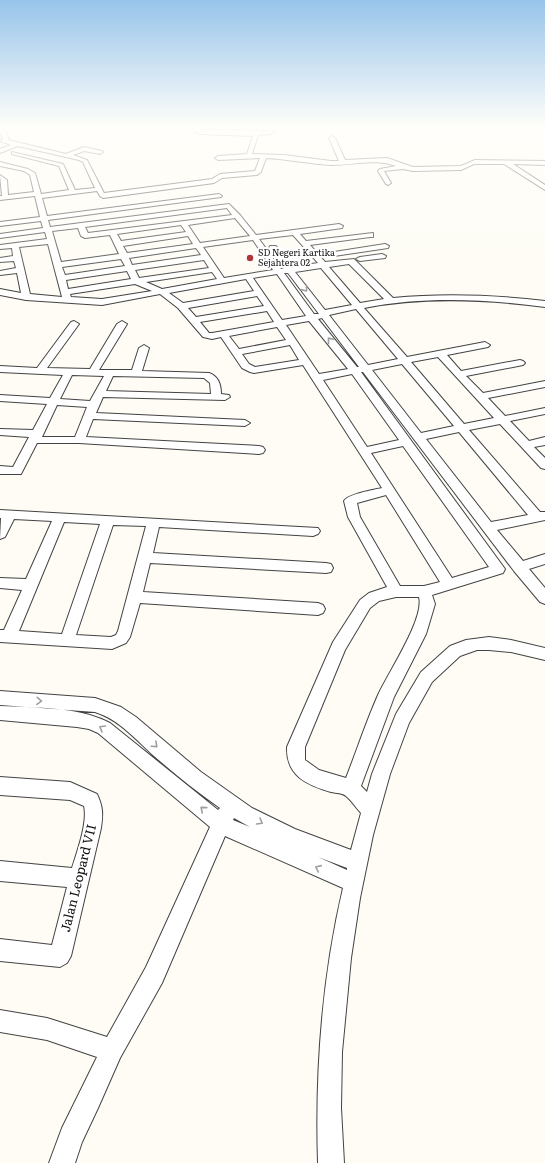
<svg xmlns="http://www.w3.org/2000/svg" width="545" height="1163" font-family="Literata,serif">
<style>
.lines{fill:none;stroke-linecap:round;stroke-linejoin:round}
.minor-casing{stroke:#434343;stroke-width:2}
.minor{fill:#fff;fill-rule:evenodd}
.oneway{stroke:#9f9f9f}
.poi-dot{fill:#b0383c;stroke:#fff;stroke-width:1.5}
.labels{text-anchor:middle;stroke-width:4;stroke-linejoin:round;paint-order:stroke}
.far-poi-label{font-size:9px;fill:#101010;stroke:#fff;text-anchor:start}
.near-street-label{font-size:13px;fill:#101010;stroke:#fff}
</style>
<rect width="100%" height="100%" fill="#fefcf4"/>
<g class="lines">
<g class="minor-casing">
<path id="minor" d="M193 126H197L201 130 267 131 273 126H278L271 134 258 135 252 154 284 155 331 161H339L329 138 332 136 335 138 345 160 387 158 413 167 461 166 475 160 545 161V165L513 164 545 185V190L504 164H474L461 170 413 171 403 169 384 171 391 183 388 185 386 184 378 171 380 169 396 166C376 158 353 165 332 165 310 164 288 159 266 158L261 172 257 175 222 178 214 183 103 198 100 196 97 191 42 198 47 216 219 194 222 196 221 197 48 220 50 227 229 204 240 215 256 235 339 224 343 226 342 228 300 234 306 241 373 233V237H370L310 245 325 262 354 259 393 298C444 293 494 295 545 301V307C485 299 424 296 364 308L407 357 485 342 490 345 488 347 447 355 461 371 520 360 523 361 525 363 523 365 466 376 483 393 545 381V387L488 398 505 416 545 408V414L510 421 529 441 545 437V445L534 447 545 458V469L541 468 500 424 469 430 540 512H545V520L497 530 523 561 545 554V564L529 569 545 588V604L540 602 514 571 363 372H361L505 569 503 573 432 595 435 604 426 634 394 697 361 786 367 792 372 774 396 714 421 672 450 646 466 640 489 637 511 640 545 648V660L511 652 489 650H477L460 656 432 682 409 723 390 774 373 835 360 898 351 958 342 1052 341 1108 344 1163H318C315 1071 322 978 343 888L225 836 162 983 120 1058 98 1108 82 1142 75 1163H49L62 1128 97 1057 47 1040 0 1032V1010L47 1018 107 1037 146 967 210 827 98 733 89 729 77 727 0 720V706C37 708 77 706 110 723L218 810 220 808C197 792 175 774 154 756 135 739 120 720 95 712L0 705V691L95 698 121 707 136 717 201 772 252 808 295 829 351 850 361 813C356 808 352 801 346 796 343 793 336 793 331 792 307 785 286 776 287 747L333 642 360 600 369 593 387 587 348 517 344 501C348 494 373 490 382 488L303 365 254 373 250 372 242 368 221 337 212 339 203 337 178 308 160 294 102 305 26 300 0 295V289L21 293 17 273 0 275V271L16 268 14 261 0 262V258L13 256 12 248 0 249V245L47 239 45 232 0 238V234L43 228 41 221 0 226V222L40 217 35 196 0 200V196H2L0 175 7 180 8 195 34 192 30 175 24 171 0 166V162L28 169 35 173 41 194 69 190 59 166 12 154V152L63 164 75 190 95 188 83 162 79 160 18 146 0 153V149L11 145 0 141 3 139 0 132V128L4 129 9 139 8 140 66 154 84 147 102 151 103 152 100 154 84 151 73 155 87 160 104 193 212 179 220 174 255 171 260 158 218 160 215 158 218 156 247 154 253 136 200 134 195 132ZM227 208 232 215 88 233 85 227ZM235 218 250 236 200 243 188 225ZM181 225 186 232 121 241 117 234ZM78 228 81 236 85 238 110 235 119 254 61 262 52 231ZM293 235 318 263 292 267 276 246H270L269 248 284 268 281 269 259 239ZM188 236 193 244 127 253 123 246ZM253 240 273 270 224 278 203 247ZM48 244 62 297 30 294 19 247ZM196 248 201 255 132 265 129 258ZM121 259 125 266 65 275 62 267ZM204 260 209 268 139 278 135 270ZM349 264 384 299 360 303 329 267ZM321 268 352 305 325 310 295 272ZM127 271 131 279 68 289 66 280ZM212 272 217 279 162 289 146 282ZM284 273H288L319 314H314ZM277 274 306 316 282 320 253 278ZM246 279 254 291 183 303 169 293ZM135 284 152 291 102 299 71 297 70 294ZM257 296 264 306 196 317 188 308ZM356 309 398 359 368 365 329 315ZM267 311 274 322 212 333H209L200 322ZM322 318 359 367H357L318 319ZM309 321 348 369 319 374 286 325ZM277 327 286 340 239 349 229 336ZM290 345 299 360 255 367 249 364 242 354ZM438 357 494 418 464 424 411 362ZM402 364 454 426 421 433 372 370ZM352 374 399 440 367 447 323 380ZM459 432 528 515 491 522 426 439ZM403 446 489 567 452 578 371 453ZM386 495 440 582 424 586H400L360 517 357 503ZM396 597H419C425 618 388 673 378 695 366 722 357 750 346 778L319 770 305 760V747L345 650 370 608 379 601ZM234 818 250 827 233 820ZM318 857 347 868V870Z
M385 244 389 246 388 248 334 256 330 254 334 252Z
M382 254 386 256 385 258 360 261 356 259 360 257Z
M74 321 79 324 47 368 90 369 117 324 122 321 127 324 99 370H132L139 348 144 345 149 348 142 371 209 373C218 376 221 384 221 394L229 395 230 397 225 400 103 397 96 413 245 420 250 423 245 426 93 419 86 437 259 446 263 447 265 450 263 453 259 454 79 443H37L21 474H0V466L13 467 29 437 0 435V429L33 430 47 404 0 401V395L50 398 63 375 0 372V366L37 368 71 322ZM72 375 104 376 90 401 60 399ZM113 376 204 378 210 383 211 394 106 391ZM57 405 87 407 75 437H42Z
M0 510 318 528 320 531 318 534 313 536 159 527 153 553 326 563 331 564 333 568 331 572 326 573 150 563 143 592 318 603 323 605 325 609 323 613 318 615 140 603 130 637 126 643 112 649 0 642V630H4L22 590 0 588V578L26 579 52 521 14 519 5 537 0 539 1 518H0ZM64 522 100 524 62 634 19 631ZM113 525 146 526 118 631 116 635 111 637 76 635Z
M0 777 70 782 97 794C103 807 103 814 101 828L71 956 67 963 60 967 0 961V939L52 945 67 887 0 881V861L72 868C77 852 88 822 84 806L70 800 0 795Z"/>
</g>
<use href="#minor" class="minor"/>
</g>
<defs><path id="oneway-chevron" d="M-2-3.5L2.5 0L-2 3.5" fill="none" stroke-width="1.6" stroke-linecap="round" stroke-linejoin="round"/></defs>
<g class="oneway">
<use href="#oneway-chevron" transform="translate(305 289) rotate(51)"/>
<use href="#oneway-chevron" transform="translate(330 340) rotate(-128)"/>
<use href="#oneway-chevron" transform="translate(39 701) rotate(4)"/>
<use href="#oneway-chevron" transform="translate(102 728) rotate(-150)"/>
<use href="#oneway-chevron" transform="translate(155 745) rotate(42)"/>
<use href="#oneway-chevron" transform="translate(203 809) rotate(-140)"/>
<use href="#oneway-chevron" transform="translate(260 822) rotate(30)"/>
<use href="#oneway-chevron" transform="translate(318 868) rotate(-156)"/>
</g>
<linearGradient id="sky" x2="0" y2="1"><stop stop-color="#97c4eb"/><stop offset="0.44" stop-color="#fffefa"/><stop offset="1" stop-color="#fffefa" stop-opacity="0"/></linearGradient>
<rect width="545" height="288" fill="url(#sky)"/>
<circle class="poi-dot" cx="250" cy="258" r="4"/>
<g class="labels">
<g class="far-poi-label">
<text x="258" y="256">SD Negeri Kartika<tspan x="258" dy="10">Sejahtera 02</tspan></text>
</g>
<g class="near-street-label">
<text transform="translate(78 878) rotate(-76)" y="5">Jalan Leopard VII</text>
</g>
</g>
</svg>
